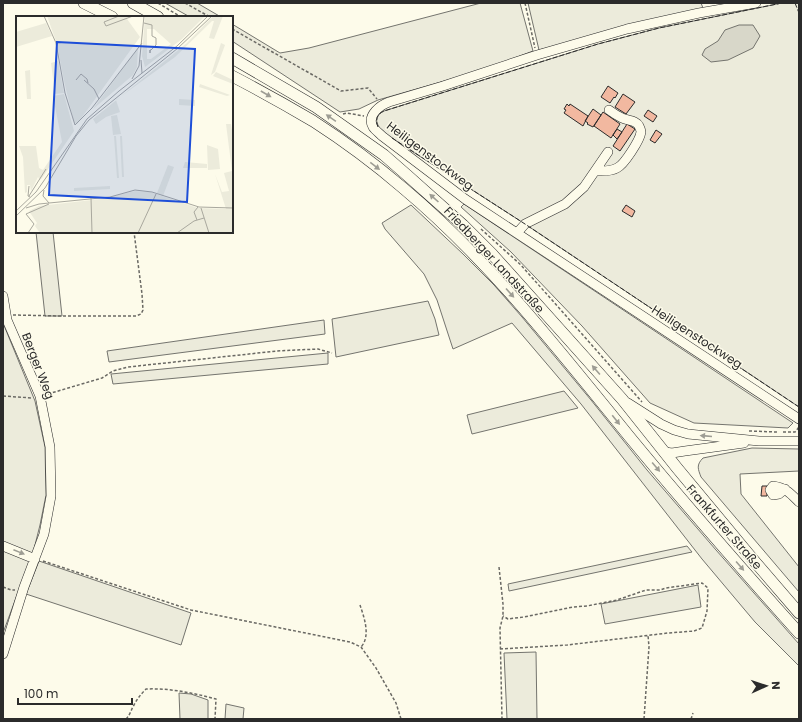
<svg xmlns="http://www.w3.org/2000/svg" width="802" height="722" font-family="Poppins,sans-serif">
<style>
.green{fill:#ecebdb;stroke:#74746e}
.water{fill:#d8d7c9;stroke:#74746e}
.building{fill:#f2b8a0;stroke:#2b2b2b}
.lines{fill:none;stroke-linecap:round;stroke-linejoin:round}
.minor-casing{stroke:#2b2b2b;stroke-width:10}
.major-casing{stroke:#2b2b2b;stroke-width:12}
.path{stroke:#6a6964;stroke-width:1.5;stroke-dasharray:3 2;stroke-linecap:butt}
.minor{stroke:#fdfbea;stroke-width:9}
.major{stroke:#fdfbea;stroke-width:11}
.fence{stroke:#2b2b2b;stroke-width:1;stroke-dasharray:5 2;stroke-linecap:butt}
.oneway{fill:#9e9d94}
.labels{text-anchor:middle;stroke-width:3;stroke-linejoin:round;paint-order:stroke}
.street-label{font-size:12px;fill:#2b2b2b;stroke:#fdfbea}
.inset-road{fill:none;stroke:#a9a89e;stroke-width:1}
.view{fill:#1d4ed8;fill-opacity:0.15;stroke:#1d4ed8;stroke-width:2}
.inset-edge{fill:none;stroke:#2b2b2b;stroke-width:2}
</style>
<rect width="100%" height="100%" fill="#fdfbea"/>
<path class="green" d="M165 3H197L221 17H190Z
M481 3H520L533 51 483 70 378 100 359 109 340 112 232 41V24L280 53 309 48Z
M528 3H701L703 8 539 50Z
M782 3H799V407L525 224 382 132C376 123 373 116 384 111L598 44 659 28Z
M464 204 793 423 788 428 694 423 650 403 582 326 511 252 461 207Z
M411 205 463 254 494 285 522 317 591 400 647 470 716 550 799 644V666L755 622 702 559 581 404 512 323 453 349 437 300 424 274 385 229 382 223Z
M36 232H53L62 316H45Z
M428 301 435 319 439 335 336 357 332 319Z
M324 320 325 334 109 362 107 351Z
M3 323 35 401 45 447 46 495 40 525 34 549 3 633Z
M328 353V364L113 384 111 374Z
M564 391 578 408 472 434 467 415Z
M752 448 799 449V471L740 474 741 494 799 567V592L701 477C698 469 696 465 703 458Z
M687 546 692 552 509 591 508 584Z
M39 561 191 613 181 645 26 594Z
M698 585 701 607 605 624 601 604Z
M536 652 537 719H507L504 653Z
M179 693 191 694 208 700V719H180Z
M226 704 244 708 243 719H225Z"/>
<path class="water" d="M739 25H753L760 36 753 48 728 60 711 62 702 55 705 49 718 41 725 30Z"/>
<path class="building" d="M608 86 618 93 615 98 614 97 610 103 601 97Z
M623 94 635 102 626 114 615 107Z
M567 104 569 106 570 104 588 116 583 126 564 113 566 110 564 109Z
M593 109 601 115 593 127 587 124 588 123 585 121Z
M648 110 657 116 653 122 644 116Z
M603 112 620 124 611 138 594 126Z
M627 124 635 129 620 151 613 146Z
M617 129 622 132 617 139 613 135Z
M656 130 662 134 655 143 650 140Z
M626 205 635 211 632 217 622 211Z
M762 486H767V496H761Z"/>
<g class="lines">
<g class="minor-casing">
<path id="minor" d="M756 3 699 13 627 29 537 55 443 86 389 102C381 105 366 115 373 127 375 130 379 133 382 136L465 199 799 419
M595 171C603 171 610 172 617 168 624 165 640 140 641 132 641 130 640 128 639 126 636 120 628 121 622 118 618 116 613 113 609 110
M517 233 525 224 565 204 584 187 608 152
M3 296 7 320 40 396 50 447 51 496 44 534 24 587 3 654
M628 403 661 424 674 430 688 434 759 441H799
M665 452 672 453 685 451 744 443
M785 489 779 494 773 495 770 490 773 486C786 488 790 493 799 502
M3 546 35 559"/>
</g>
<g class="major-casing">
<path id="major" d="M84 3 112 17
M133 3 158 17
M232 58 316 107 384 155 408 176 463 225 492 254 622 399 677 468 756 563 799 613
M232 76C259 90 286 105 313 121 344 141 375 164 403 188 489 260 558 349 628 435 683 502 741 568 799 633"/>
</g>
<path class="path" d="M158 3 181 17
M185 3 210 17
M525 3 535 48
M232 29 341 91 368 88 377 99
M343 114 347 113 364 116
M481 229 521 265 642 402
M13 315 62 316H136L141 314 143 310 142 294 134 232
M48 394 102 378 113 371 128 367 277 351 318 349 332 353
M3 396 32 398
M749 431 777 432
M783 432H795L799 427
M43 561 191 610 350 642 361 647 376 668 396 703 401 719
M499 567 503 604V616L500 628 502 719
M3 587 11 590H15
M360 605C364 617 371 636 361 647
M500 649 567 645 668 633 694 631 702 628 707 611 708 588 702 583 666 588 660 590H646L617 600 587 606 573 607 524 617 508 619 503 616
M126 719C130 715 131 710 134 705 137 699 141 694 146 689 170 688 193 693 216 699L215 719
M644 719 649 647 648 635
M691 719 693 713"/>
<use href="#minor" class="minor"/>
<use href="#major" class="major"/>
<path class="fence" d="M795 3 799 13
M378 127C375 120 377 114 384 111L598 44 659 28 782 3
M392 138 525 224 799 407"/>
</g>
<defs><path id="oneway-solid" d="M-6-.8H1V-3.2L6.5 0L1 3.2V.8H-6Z"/></defs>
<g class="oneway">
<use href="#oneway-solid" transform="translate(266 94) rotate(30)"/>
<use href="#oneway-solid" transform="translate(331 118) rotate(-145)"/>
<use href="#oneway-solid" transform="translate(375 166) rotate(38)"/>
<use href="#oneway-solid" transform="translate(434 198) rotate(-138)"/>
<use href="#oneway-solid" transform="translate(510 293) rotate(48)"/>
<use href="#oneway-solid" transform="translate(596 370) rotate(-131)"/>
<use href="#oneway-solid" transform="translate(616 420) rotate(51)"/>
<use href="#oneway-solid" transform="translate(706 436) rotate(-175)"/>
<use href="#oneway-solid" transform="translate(656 467) rotate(50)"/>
<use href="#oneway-solid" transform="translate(19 552) rotate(22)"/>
<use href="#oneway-solid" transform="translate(740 566) rotate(49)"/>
</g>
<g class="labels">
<g class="street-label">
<text transform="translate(430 156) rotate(37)" y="4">Heiligenstockweg</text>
<text transform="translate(494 260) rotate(47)" y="4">Friedberger Landstraße</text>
<text transform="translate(697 337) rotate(33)" y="4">Heiligenstockweg</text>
<text transform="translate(38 366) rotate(69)" y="4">Berger Weg</text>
<text transform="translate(724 527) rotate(49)" y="4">Frankfurter Straße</text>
</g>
</g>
<g transform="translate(16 16)">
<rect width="217" height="217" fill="#fdfbea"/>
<path d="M31 0H112L111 3 124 21 61 108 58 107 48 65 41 28ZM129 0H189L166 23 129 51 126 40ZM131 13H138L155 28 135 43H131ZM197 0H207L198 23 193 22 198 5H196L159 41 100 84 104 96 90 101 80 108 77 103 171 27ZM30 7 36 20 0 31V16ZM205 27 209 29 199 56 195 59ZM122 32 121 51 117 59 77 93ZM42 45 48 77 39 78 35 47ZM14 54 15 83H11L9 55ZM200 56 217 64V68L197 60ZM184 68 214 79 211 80 183 71ZM48 78 58 115 26 162 24 164 22 161 15 175 14 169H11V176L9 177 7 141 3 130H20L23 152 27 154 46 126 37 80ZM163 83 179 84V90L163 89ZM101 99 105 118 97 119 95 100ZM210 108H215L217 120V217H24L19 210 21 207 13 195 23 190 85 183 119 175 134 176 182 192 210 193 199 158 206 176 213 175 208 157 216 155ZM98 120H100L103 162H101ZM104 120H106L108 161H106ZM191 129 202 133 204 153 192 154ZM169 146 191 148V152H167ZM152 149 158 151 147 180 141 177ZM94 170V173L58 175V172Z" fill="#ecebdb" fill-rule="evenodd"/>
<path class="inset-road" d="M28 0 40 27 49 77 59 109 76 92 126 27M103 0 88 6 90 10 117 0M128 7 136 9V20L140 22V29L135 34H134V37V34M125 44 126 57M116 63 123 50 128 0M60 64 65 58 71 63 72 67M68 64 78 73 83 83M13 170 12 180 14 181M28 174 27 180 33 187M13 180 30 153M75 182 76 217M10 192 23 188 94 181 119 174 136 176 183 191 217 192M185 192 193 217M0 195 20 176 71 103 103 75 161 30 192 0M0 200 29 172 60 120 73 104 162 32 196 0M181 204 178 196 182 191M12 217 18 208 10 198 33 188M122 217 140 178M161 217 178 205 188 202"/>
<path class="view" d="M41 26 179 33 171 186 33 179Z"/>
<rect width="217" height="217" class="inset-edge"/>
</g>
<rect width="802" height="722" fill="none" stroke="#2b2b2b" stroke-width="8"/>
<g transform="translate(766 686) rotate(87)" stroke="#fdfbea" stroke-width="3" paint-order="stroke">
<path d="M0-3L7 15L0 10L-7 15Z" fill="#2b2b2b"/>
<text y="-6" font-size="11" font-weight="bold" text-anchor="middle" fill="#2b2b2b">N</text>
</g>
<path d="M18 698v6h114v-6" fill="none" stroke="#2b2b2b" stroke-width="2"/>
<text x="24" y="698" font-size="12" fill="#2b2b2b" stroke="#fdfbea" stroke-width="3" paint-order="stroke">100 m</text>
</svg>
